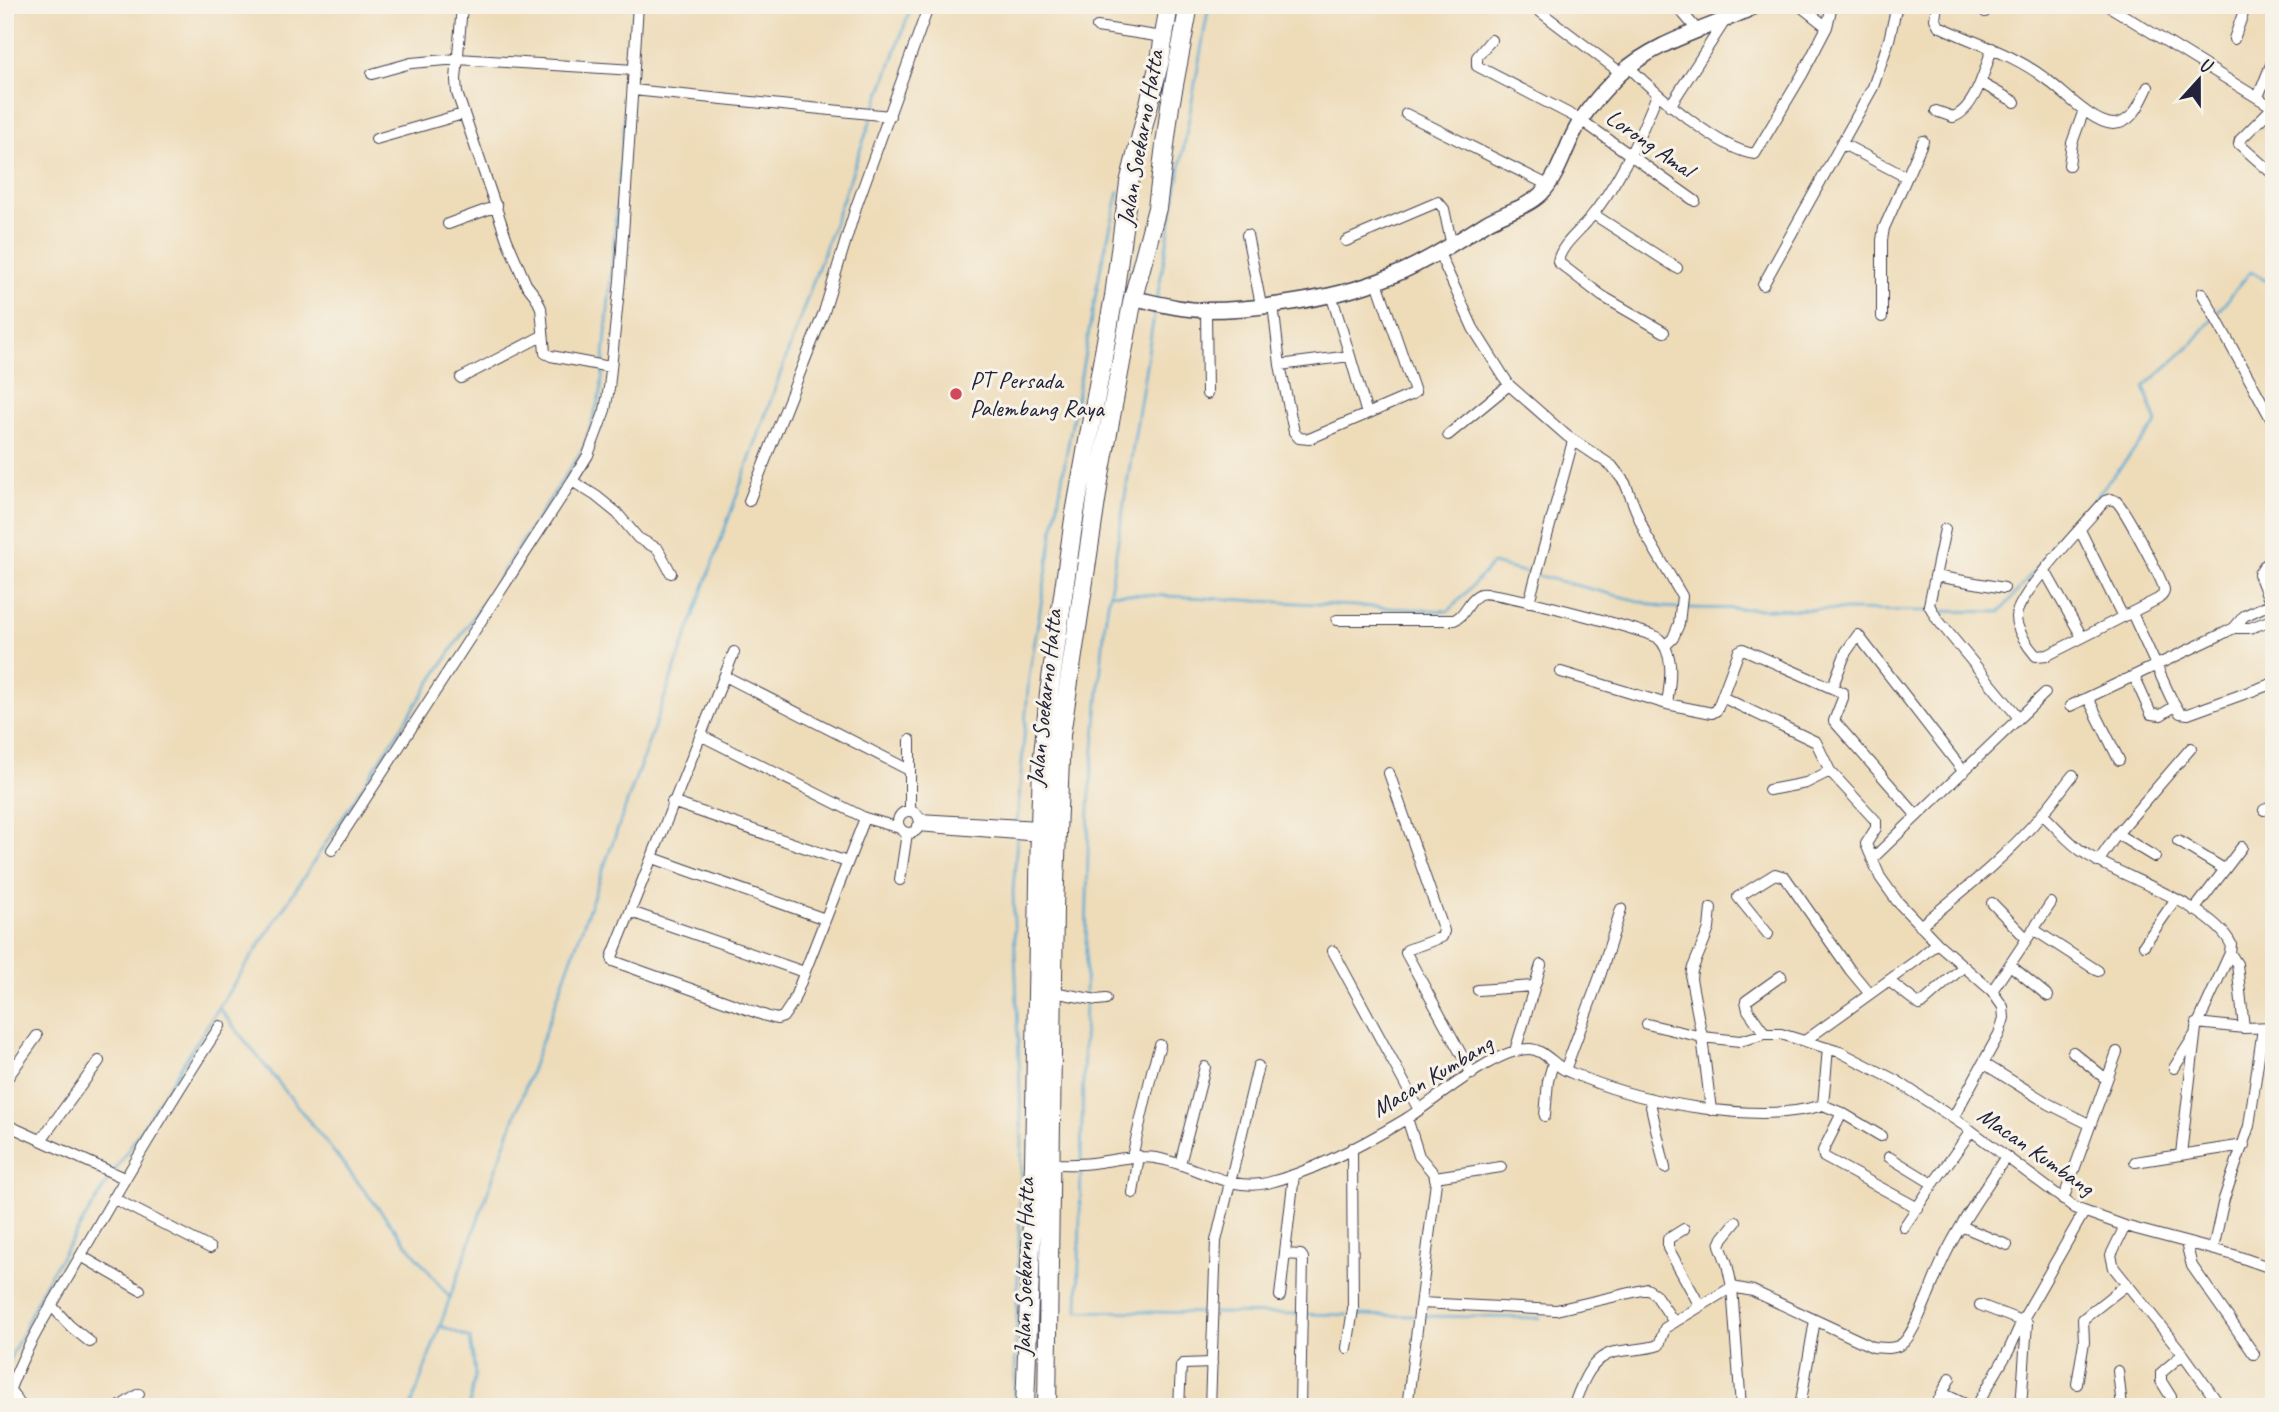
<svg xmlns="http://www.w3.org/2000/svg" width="2279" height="1412" font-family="Caveat,sans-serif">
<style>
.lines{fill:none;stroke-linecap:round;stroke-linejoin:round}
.stream{stroke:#56a8d1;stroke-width:2.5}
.street-casing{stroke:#413e4e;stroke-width:12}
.secondary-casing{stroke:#413e4e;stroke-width:17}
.highway-casing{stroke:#413e4e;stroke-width:20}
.street{stroke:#fff;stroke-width:10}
.secondary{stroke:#fff;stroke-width:14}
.highway{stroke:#fff;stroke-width:18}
.poi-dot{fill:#d1495b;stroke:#f7f3e8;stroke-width:2.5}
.labels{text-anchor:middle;stroke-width:6;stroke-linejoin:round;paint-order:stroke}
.street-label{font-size:24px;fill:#22223b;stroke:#f7f3e8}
.poi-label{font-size:24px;fill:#22223b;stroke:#f7f3e8;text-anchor:start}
</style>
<rect width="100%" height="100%" fill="#f7f3e8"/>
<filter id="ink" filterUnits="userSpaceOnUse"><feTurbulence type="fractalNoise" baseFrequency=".0143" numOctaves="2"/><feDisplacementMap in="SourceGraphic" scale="14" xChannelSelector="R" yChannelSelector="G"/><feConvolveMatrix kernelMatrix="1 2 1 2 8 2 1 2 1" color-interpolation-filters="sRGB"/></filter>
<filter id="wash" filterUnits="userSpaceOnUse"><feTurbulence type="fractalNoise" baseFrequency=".00686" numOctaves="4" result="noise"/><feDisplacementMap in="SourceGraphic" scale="28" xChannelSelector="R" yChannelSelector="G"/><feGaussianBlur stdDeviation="1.57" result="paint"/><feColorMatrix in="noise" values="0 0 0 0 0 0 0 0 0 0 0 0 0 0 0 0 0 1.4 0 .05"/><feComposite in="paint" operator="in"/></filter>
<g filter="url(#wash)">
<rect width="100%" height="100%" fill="#eedcb9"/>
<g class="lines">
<path class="stream" d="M1147 76 1152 55
M874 111 912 5
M1157 299 1209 5
M2217 313 2251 271 2274 286
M1110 593 1449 611 1492 564 1662 607 1678 608
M1684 608 1930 611
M1936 611 2000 612 2157 423 2144 387 2191 345 2213 318
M1017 823 1029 676 1066 456 1100 271 1119 191
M1085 994 1089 806 1105 622 1155 309
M219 1008 450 1298
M1081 1162 1085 1001
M1081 1168 1078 1311 1299 1314
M1306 1314 1348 1315
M1355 1315 1414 1316
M1421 1316 1540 1318
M441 1326 470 1338 475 1373 469 1407
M5 1370 45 1283 107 1183 219 1007 584 447 601 392 628 78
M411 1407 872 117
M1014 1407 1022 1146 1013 893 1017 837"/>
</g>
</g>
<g filter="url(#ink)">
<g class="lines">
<g class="street-casing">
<path id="street" d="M462 5 456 80 457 93 507 240 526 284 536 297 541 308 545 353 551 356 610 367
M1534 5 1538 10 1621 73
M1676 5 1698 31
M1799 5 1827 27
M1937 5 1935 19 1939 26C1976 44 2012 53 2046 79 2063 91 2092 123 2113 124 2133 124 2141 101 2148 87
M2107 5 2274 108
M1985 12 1986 5
M1097 27 1163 37
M2234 39 2246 5
M1491 40 1477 57V66L1581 120 1695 201
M1629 67C1655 93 1719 150 1755 154L1802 75 1827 27 1832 5
M372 74 411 63 458 59 634 70
M1981 83 2015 102
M633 90 890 116
M1657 95C1638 141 1618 185 1586 223 1576 234 1560 247 1558 262L1602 296 1664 332
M2258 97 2274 57
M1670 106 1726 19
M2274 106 2240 140 2239 144 2274 175
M1936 111 1953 117C1975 110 1986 67 1992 48
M1406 114 1548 185
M376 139 463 114
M1841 143 1906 177
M2069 165 2072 143 2084 110
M1593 214 1677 268
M448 224 497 206
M1247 235 1261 305
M1346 241 1438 202 1444 209 1452 246
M1439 253 1473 328 1509 385 1567 436 1612 466 1625 483 1646 535 1682 596 1679 624 1673 638 1665 646
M1763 285 1873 87 1889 40 1897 5
M2202 293 2274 424
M1273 304 1280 365 1294 432 1299 438 1309 439 1411 395 1415 392 1377 282
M1206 310 1207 394
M1882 317V240L1884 228 1923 141
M1350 356 1367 414
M1280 365 1350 356 1331 294
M461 378 542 336
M1448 435 1509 385
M572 481 596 496 617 513 638 538 658 549 671 573
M2111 499C2113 500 2115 500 2116 501 2123 506 2164 582 2164 590 2163 595 2162 596 2158 599L2048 655 2036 656C2028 647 2016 629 2016 617 2016 596 2088 520 2105 501Z
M749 501 824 312 856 207 929 5
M1945 529 1929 605 1937 619 2019 718
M2080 530 2123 617
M2274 560 2264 566 2259 574 2274 613
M2045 571 2082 637
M1935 576 2004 588
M1529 602 1573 441
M2132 613 2171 698 2180 713 2188 714 2274 683
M1337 620H1454C1466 616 1468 599 1480 594 1493 589 1637 629 1657 637 1676 653 1670 683 1667 704
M2234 628H2250L2274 619
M734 652 612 957 613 961 766 1016 777 1019 783 1017 793 1002 865 818
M1561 672 1667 704 1712 713 1717 710 1739 651 1743 649 1843 693V698L1834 721 1917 816
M725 676 909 770
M2134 676 2151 714 2161 715 2175 706
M1832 688 1846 652 1858 635 1964 772
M1722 697 1816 742 1830 771 1876 821V828L1866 844 1880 877 1897 901 1937 943 1992 991 2003 1007 2004 1018 1999 1034 1953 1118
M2088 698 2119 760
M2070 706 2218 636 2234 628 2244 616 2270 604
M702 736 865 818 900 828
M1389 773 1444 931 1442 937 1407 950 1406 953 1472 1074
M1769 790 1806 783 1830 771
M672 802 847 862
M2264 810 2274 806
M910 811V740
M898 822a11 11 0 1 1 22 0a11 11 0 1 1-22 0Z
M2042 814C2057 827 2069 844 2086 854 2123 878 2212 905 2231 944L2230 953 2196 1028 2181 1154
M919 819 1040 826
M918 826 1040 836
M2117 834 2155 857
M2178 841 2224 869
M332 850 572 481 588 455 605 410 609 388 620 280 638 5
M653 858 825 919
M1872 859 2045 693
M2098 862 2117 834 2191 748
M900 880 907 833
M1992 903 2027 939
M2194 910 2242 847
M631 912 804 972
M1920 926C1963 891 2008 856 2043 813 2054 801 2063 787 2073 775
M2033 929 2098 971
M1768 934 1738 897 1775 874 1785 877 1850 970 1870 994
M2144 945 2175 900
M1333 951 1419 1110
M2230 953 2237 964 2244 1028
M2010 965 2048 996
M1889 981 1920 1005 1963 967
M1478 990 1533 986
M1992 991 2051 903
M1053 992 1097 1000 1106 999
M2197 1023 2244 1028 2274 1027
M1647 1024 1702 1037 1740 1041 1765 1034H1781L1840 1052 1897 1081 1965 1126 2075 1208 2125 1226 2234 1255 2274 1269
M1765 1034 1748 1010 1746 1001 1781 976
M1806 1040 1917 960 1937 943
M1515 1051 1541 965
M2073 1052 2106 1079
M1983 1063 2049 1104 2089 1124
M2174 1068 2194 1036
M1565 1070 1600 976 1621 909
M5 1081 37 1036
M1649 1098 1665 1168
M1823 1105 1842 1113 1881 1136
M1711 1110 1702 1037 1691 979 1692 970 1709 929 1711 908
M1842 1113 1823 1151 1824 1157 1918 1208
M1545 1116 1548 1081 1553 1063
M1407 1118 1419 1156 1434 1174 1436 1182 1407 1407
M5 1124 124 1178
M41 1140 99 1061
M1132 1157 1153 1067 1160 1045
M1889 1157 1933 1184 1971 1131
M2135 1162 2244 1145
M1050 1164C1064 1164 1078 1165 1092 1163 1117 1160 1140 1153 1165 1160 1199 1168 1231 1191 1267 1183 1313 1172 1366 1143 1406 1119 1436 1100 1494 1049 1529 1049 1543 1049 1553 1064 1565 1070 1571 1073 1578 1075 1584 1078 1646 1103 1759 1125 1823 1105L1828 1048
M1180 1164 1205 1067
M1435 1177 1501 1167
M1133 1193 1139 1156
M113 1198 210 1248
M2063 1200 2117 1052
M1736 1222 1723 1238 1720 1245 1727 1264 1732 1287 1741 1407
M1961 1226 2007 1245
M2125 1226 2111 1255 2114 1268 2183 1354 2221 1407
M1904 1227 1933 1184
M1684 1229 1668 1239V1248L1700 1306
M2186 1243 2192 1266 2254 1354
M2213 1249 2224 1199 2249 1126 2263 1028
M1285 1254 1301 1255 1303 1258 1300 1407
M81 1256 140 1290
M2271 1268 2274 1257
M1280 1296 1294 1175
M1421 1303 1556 1310 1647 1289 1655 1294 1674 1322
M51 1305 70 1326 90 1342
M1980 1305 2027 1323 2021 1407
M1347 1348 1353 1309 1352 1148
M2118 1371 2122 1407
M2077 1384 2084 1342 2083 1319 2126 1285
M8 1387 22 1407
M1942 1393 1971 1407
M5 1403C22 1350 53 1304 81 1255 125 1178 170 1101 220 1026
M119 1407 139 1394
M1179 1407 1181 1366 1183 1364 1212 1363
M1210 1407 1216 1241 1258 1066
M1573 1407C1581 1386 1590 1357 1615 1352 1630 1349 1645 1350 1659 1345L1665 1328 1732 1287 1753 1291 1873 1347C1884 1348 1896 1350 1904 1342 1917 1329 1932 1283 1941 1264 1958 1226 1983 1192 2005 1158
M1800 1407 1815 1320
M1935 1407 1950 1378
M1976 1407 2009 1350 2023 1319 2084 1212
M2165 1407 2170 1403 2171 1397 2161 1381V1373L2183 1354"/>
</g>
<g class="secondary-casing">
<path id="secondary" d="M1133 298C1157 303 1181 310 1206 310 1257 310 1331 299 1379 281 1418 267 1451 245 1486 223 1504 212 1527 208 1542 193 1559 175 1565 148 1577 127 1587 108 1605 89 1620 74 1658 39 1713 28 1758 5"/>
</g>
<g class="highway-casing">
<path id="highway" d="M1025 1407 1034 1164 1040 826 1042 766 1049 693 1074 519 1114 296 1129 183 1160 60 1169 5
M1047 1407 1054 907 1061 735 1099 481 1133 298 1157 208 1170 106 1189 5"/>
</g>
<use href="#street" class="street"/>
<use href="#secondary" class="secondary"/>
<use href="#highway" class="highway"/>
</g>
</g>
<circle class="poi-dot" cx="956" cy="394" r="7"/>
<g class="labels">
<g class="street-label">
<text transform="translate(1140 138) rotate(-80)" y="8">Jalan Soekarno Hatta</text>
<text transform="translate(1650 143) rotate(35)" y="8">Lorong Amal</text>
<text transform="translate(1044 698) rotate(-84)" y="8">Jalan Soekarno Hatta</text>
<text transform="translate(1432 1076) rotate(-31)" y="8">Macan Kumbang</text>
<text transform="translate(2036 1151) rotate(35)" y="8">Macan Kumbang</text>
<text transform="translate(1024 1267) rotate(-89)" y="8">Jalan Soekarno Hatta</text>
</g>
<g class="poi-label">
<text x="970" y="388">PT Persada<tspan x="970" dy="28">Palembang Raya</tspan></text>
</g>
</g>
<rect width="2279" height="1412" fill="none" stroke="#f7f3e8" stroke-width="28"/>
<g transform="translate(2199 80) rotate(21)" stroke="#f7f3e8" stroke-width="5" paint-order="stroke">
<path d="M0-5L12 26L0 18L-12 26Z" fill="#22223b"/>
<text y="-10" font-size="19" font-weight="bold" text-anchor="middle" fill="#22223b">U</text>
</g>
</svg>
